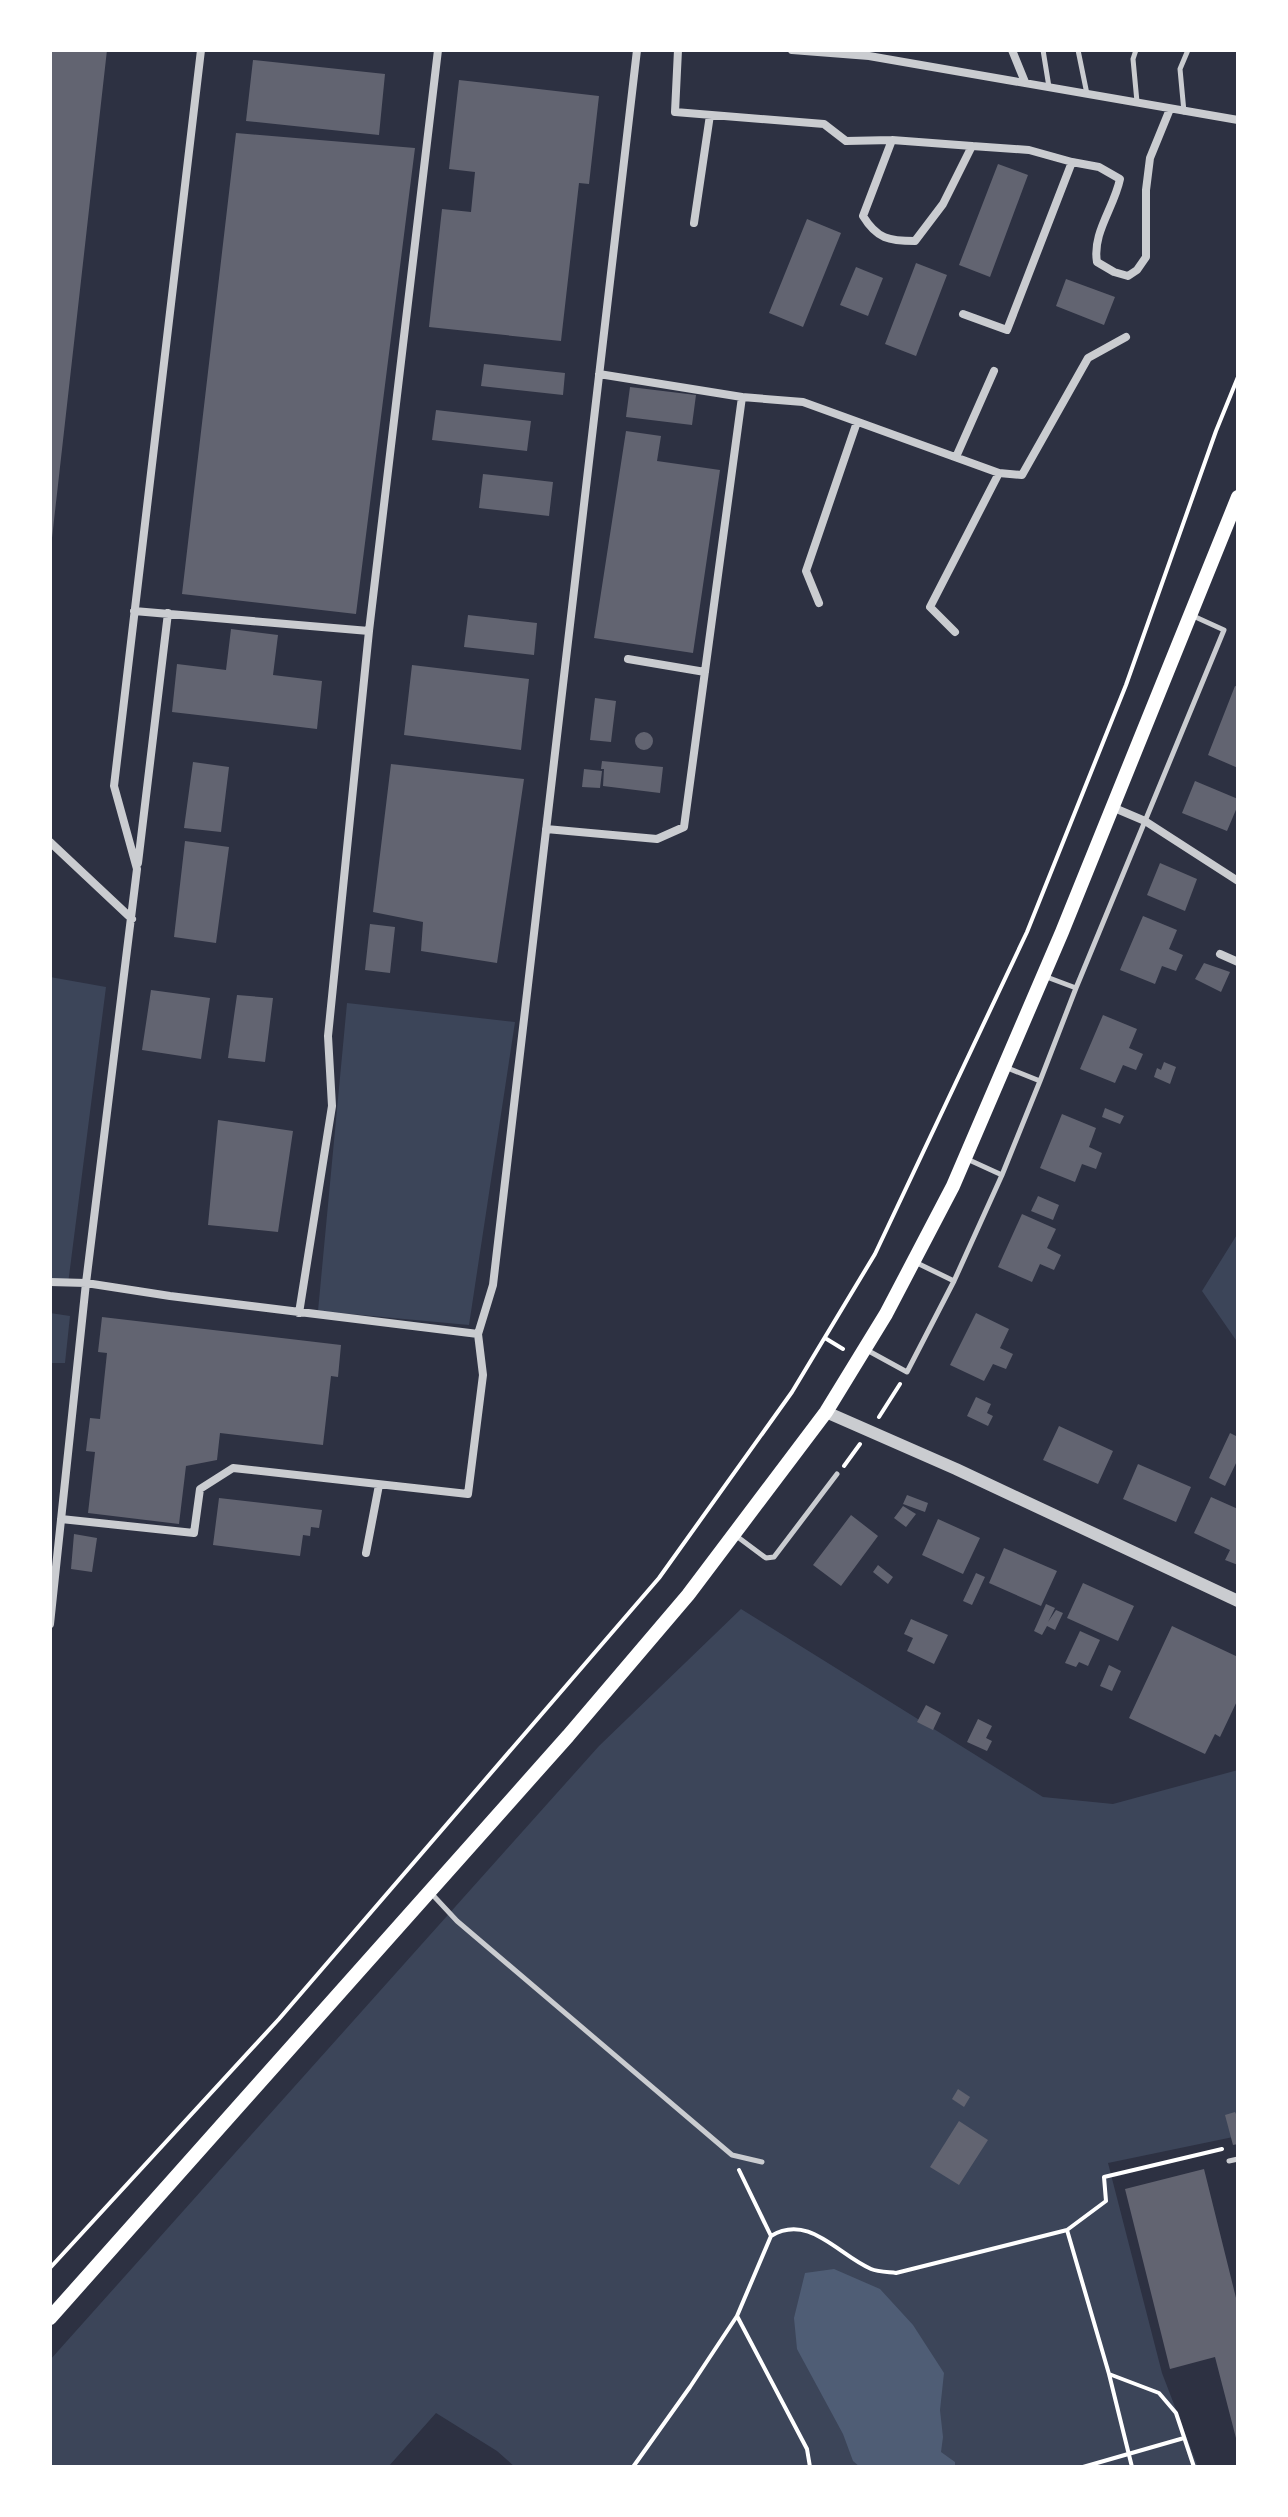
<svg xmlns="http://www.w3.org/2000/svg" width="1288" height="2517" font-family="'Noto Sans',sans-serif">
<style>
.green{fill:#3c4559}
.water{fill:#4f5d75}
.building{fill:#626471}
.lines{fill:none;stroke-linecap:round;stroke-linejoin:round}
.path{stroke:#fff;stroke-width:4}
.service{stroke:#caccd0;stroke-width:5}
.minor{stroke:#caccd0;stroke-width:8}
.tertiary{stroke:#caccd0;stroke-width:12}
.secondary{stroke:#fff;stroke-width:14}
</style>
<rect width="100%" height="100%" fill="#2d3142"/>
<path class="green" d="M50 977 106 987 68 1284 50 1282Z
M347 1003 515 1022 469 1325 318 1311Z
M1238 1233V1343L1202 1291Z
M50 1313 70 1316 65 1363H50Z
M741 1609 1043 1797 1113 1804 1238 1770V2136L1108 2163 1162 2373 1198 2467H515L497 2451 436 2413 388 2467H50V2360L599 1746Z"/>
<path class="water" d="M834 2269 880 2289 913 2325 944 2373 940 2410 943 2437 941 2452 955 2462V2467H860L853 2461 843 2434 797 2349 794 2318 805 2273Z"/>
<path class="building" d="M50 50H107L52 538 50 537Z
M253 60 385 74 379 135 246 121Z
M459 80 599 96 589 184 579 183 561 341 429 327 442 209 471 212 475 172 449 169Z
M236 133 415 148 356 614 182 594Z
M998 164 1028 175 990 277 959 265Z
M807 219 841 233 803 327 769 313Z
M916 263 947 275 916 356 885 344Z
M856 267 883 278 868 316 840 305Z
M1066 279 1115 297 1104 325 1056 306Z
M484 364 565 373 563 395 481 386Z
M630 387 696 395 692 425 626 417Z
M436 410 531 421 527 451 432 440Z
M626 431 661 436 657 461 720 470 693 653 594 638Z
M483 474 553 482 549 516 479 508Z
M468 615 537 623 534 655 464 647Z
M231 629 278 635 273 675 322 681 317 729 172 712 177 664 226 670Z
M412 665 529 679 521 750 404 735Z
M1235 686 1238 687V768L1208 755Z
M595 698 616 701 611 742 590 740Z
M635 741a9 9 0 1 1 18 0a9 9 0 1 1-18 0Z
M602 761 663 767 660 793 603 786 604 769H601Z
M193 762 229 767 221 832 184 828Z
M391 764 524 779 497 963 421 951 423 922 373 912Z
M584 769 602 771 600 788 582 787Z
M1195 781 1238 799V805L1227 831 1182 813Z
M185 841 229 847 216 943 174 937Z
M1160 863 1197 879 1185 911 1147 895Z
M1143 916 1177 930 1169 949 1183 955 1176 971 1162 966 1155 984 1120 970Z
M370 924 395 927 390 973 365 970Z
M1204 963 1230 972 1221 992 1195 979Z
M151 990 210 998 201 1059 142 1050Z
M237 995 273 998 265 1062 228 1058Z
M1103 1015 1137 1029 1129 1048 1143 1054 1136 1070 1123 1065 1115 1083 1080 1069Z
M1164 1062 1176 1067 1170 1084 1154 1077 1157 1068 1161 1070Z
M1105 1108 1124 1116 1120 1124 1102 1117Z
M1062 1114 1096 1128 1089 1147 1102 1153 1096 1169 1082 1164 1075 1182 1040 1168Z
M218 1120 293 1131 278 1232 208 1225Z
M1038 1196 1059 1205 1053 1220 1031 1211Z
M1022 1214 1056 1229 1047 1248 1061 1255 1054 1270 1040 1264 1032 1282 998 1267Z
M976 1313 1009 1329 1000 1348 1013 1354 1006 1369 993 1364 984 1381 950 1365Z
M102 1317 341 1345 338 1377 331 1376 323 1445 220 1433 217 1460 186 1466 179 1524 88 1513 95 1452 86 1451 90 1418 100 1419 107 1353 98 1352Z
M976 1397 991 1404 987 1413 993 1416 988 1426 967 1416Z
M1059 1426 1113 1451 1098 1484 1043 1460Z
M1230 1433 1238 1437V1459L1225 1486 1209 1478Z
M1138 1464 1191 1487 1176 1522 1123 1499Z
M907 1495 928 1503 925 1512 903 1504Z
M1211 1497 1238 1509V1565L1225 1560 1230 1550 1194 1533Z
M219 1498 322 1510 319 1528 311 1527 310 1536 303 1535 300 1556 213 1545Z
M903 1506 916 1514 906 1527 894 1518Z
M851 1515 878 1536 841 1586 813 1565Z
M938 1519 980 1538 963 1574 922 1555Z
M74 1534 97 1538 92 1572 71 1569Z
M1004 1548 1057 1571 1041 1606 989 1583Z
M878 1565 893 1577 888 1584 873 1572Z
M976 1573 985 1577 972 1605 963 1601Z
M1083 1583 1134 1606 1118 1641 1067 1618Z
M1046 1604 1055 1608 1048 1622 1056 1610 1063 1613 1055 1630 1047 1626 1042 1635 1034 1631Z
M911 1619 948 1635 934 1664 907 1651 913 1638 904 1634Z
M1172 1626 1238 1657V1699L1220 1737 1215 1734 1205 1754 1129 1718Z
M1080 1631 1100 1640 1088 1666 1079 1662 1076 1667 1065 1663Z
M1109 1665 1121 1671 1112 1691 1100 1686Z
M926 1705 941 1713 933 1730 917 1722Z
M978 1719 992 1726 986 1738 992 1741 987 1751 967 1742Z
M958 2089 970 2097 964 2107 952 2099Z
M1235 2112 1238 2118V2144L1233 2145 1225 2115Z
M959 2121 988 2140 959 2185 930 2167Z
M1204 2169 1238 2306 1237 2442 1215 2357 1170 2369 1125 2189Z"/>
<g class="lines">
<path class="path" d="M825 1338 843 1349
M879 1417 900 1384
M844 1466 860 1444
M739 2170 771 2236
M1067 2230 1109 2374 1159 2393 1176 2413 1194 2467
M50 2268 279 2019 659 1578 792 1392 875 1254 1027 932 1126 685 1216 431 1238 377
M1109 2374 1132 2467
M633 2467 690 2387 737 2316
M810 2467 807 2449 737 2316 771 2236C809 2213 838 2255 871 2269 878 2272 888 2272 896 2273L1067 2230 1106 2201 1104 2177 1222 2149
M1083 2467 1184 2438"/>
<path class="service" d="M1043 50 1049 87
M1078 50 1087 94
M1136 50 1133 59 1137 102
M1184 112 1180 69 1188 50
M1076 988 1224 630 1191 615
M1040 1081 1076 988 1044 976
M1002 1175 1040 1081 1005 1067
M954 1281 1002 1175 967 1159
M865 1349 907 1372 954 1281 917 1263
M735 1535 766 1558 774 1557 837 1474
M430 1892 457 1921 732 2155 762 2162
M1229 2161 1238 2159"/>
<path class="minor" d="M678 50 675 112 824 124 846 141 892 140
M792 50 869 56 1238 120
M1012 50 1025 82
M972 146 892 140 863 216C877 239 889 241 915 241L943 204 972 146 1029 150 1072 162
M694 223 710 115
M963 314 1007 330 1072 162 1099 167 1120 179C1114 208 1092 233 1097 262L1114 272 1128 276 1137 270 1146 257V190L1150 158 1170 109
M742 397 803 402 999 473 930 607 955 632
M956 457 994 371
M999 473 1022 475 1088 358 1126 337
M819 603 806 571 857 422
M134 611 369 631 438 50
M628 659 705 672
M1112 807 1145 821 1238 881
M546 829 657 839 684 827 742 397 599 374
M50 842 132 919
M138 863 168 613
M1220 954 1238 962
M50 1282 86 1283 170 1296 478 1334 483 1375 468 1494 233 1468 200 1489 194 1533 61 1519
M299 1313 332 1106 328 1036 369 631
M478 1334 493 1285 637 50
M366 1553 379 1485
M50 1624 86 1283 137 869 114 786 201 50"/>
<path class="tertiary" d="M826 1412 956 1469 1238 1601"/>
<path class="secondary" d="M50 2318 568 1736 688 1595 826 1412 886 1314 953 1186 1062 932 1238 497"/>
</g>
<rect width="1288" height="2517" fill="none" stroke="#ffffff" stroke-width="104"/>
</svg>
